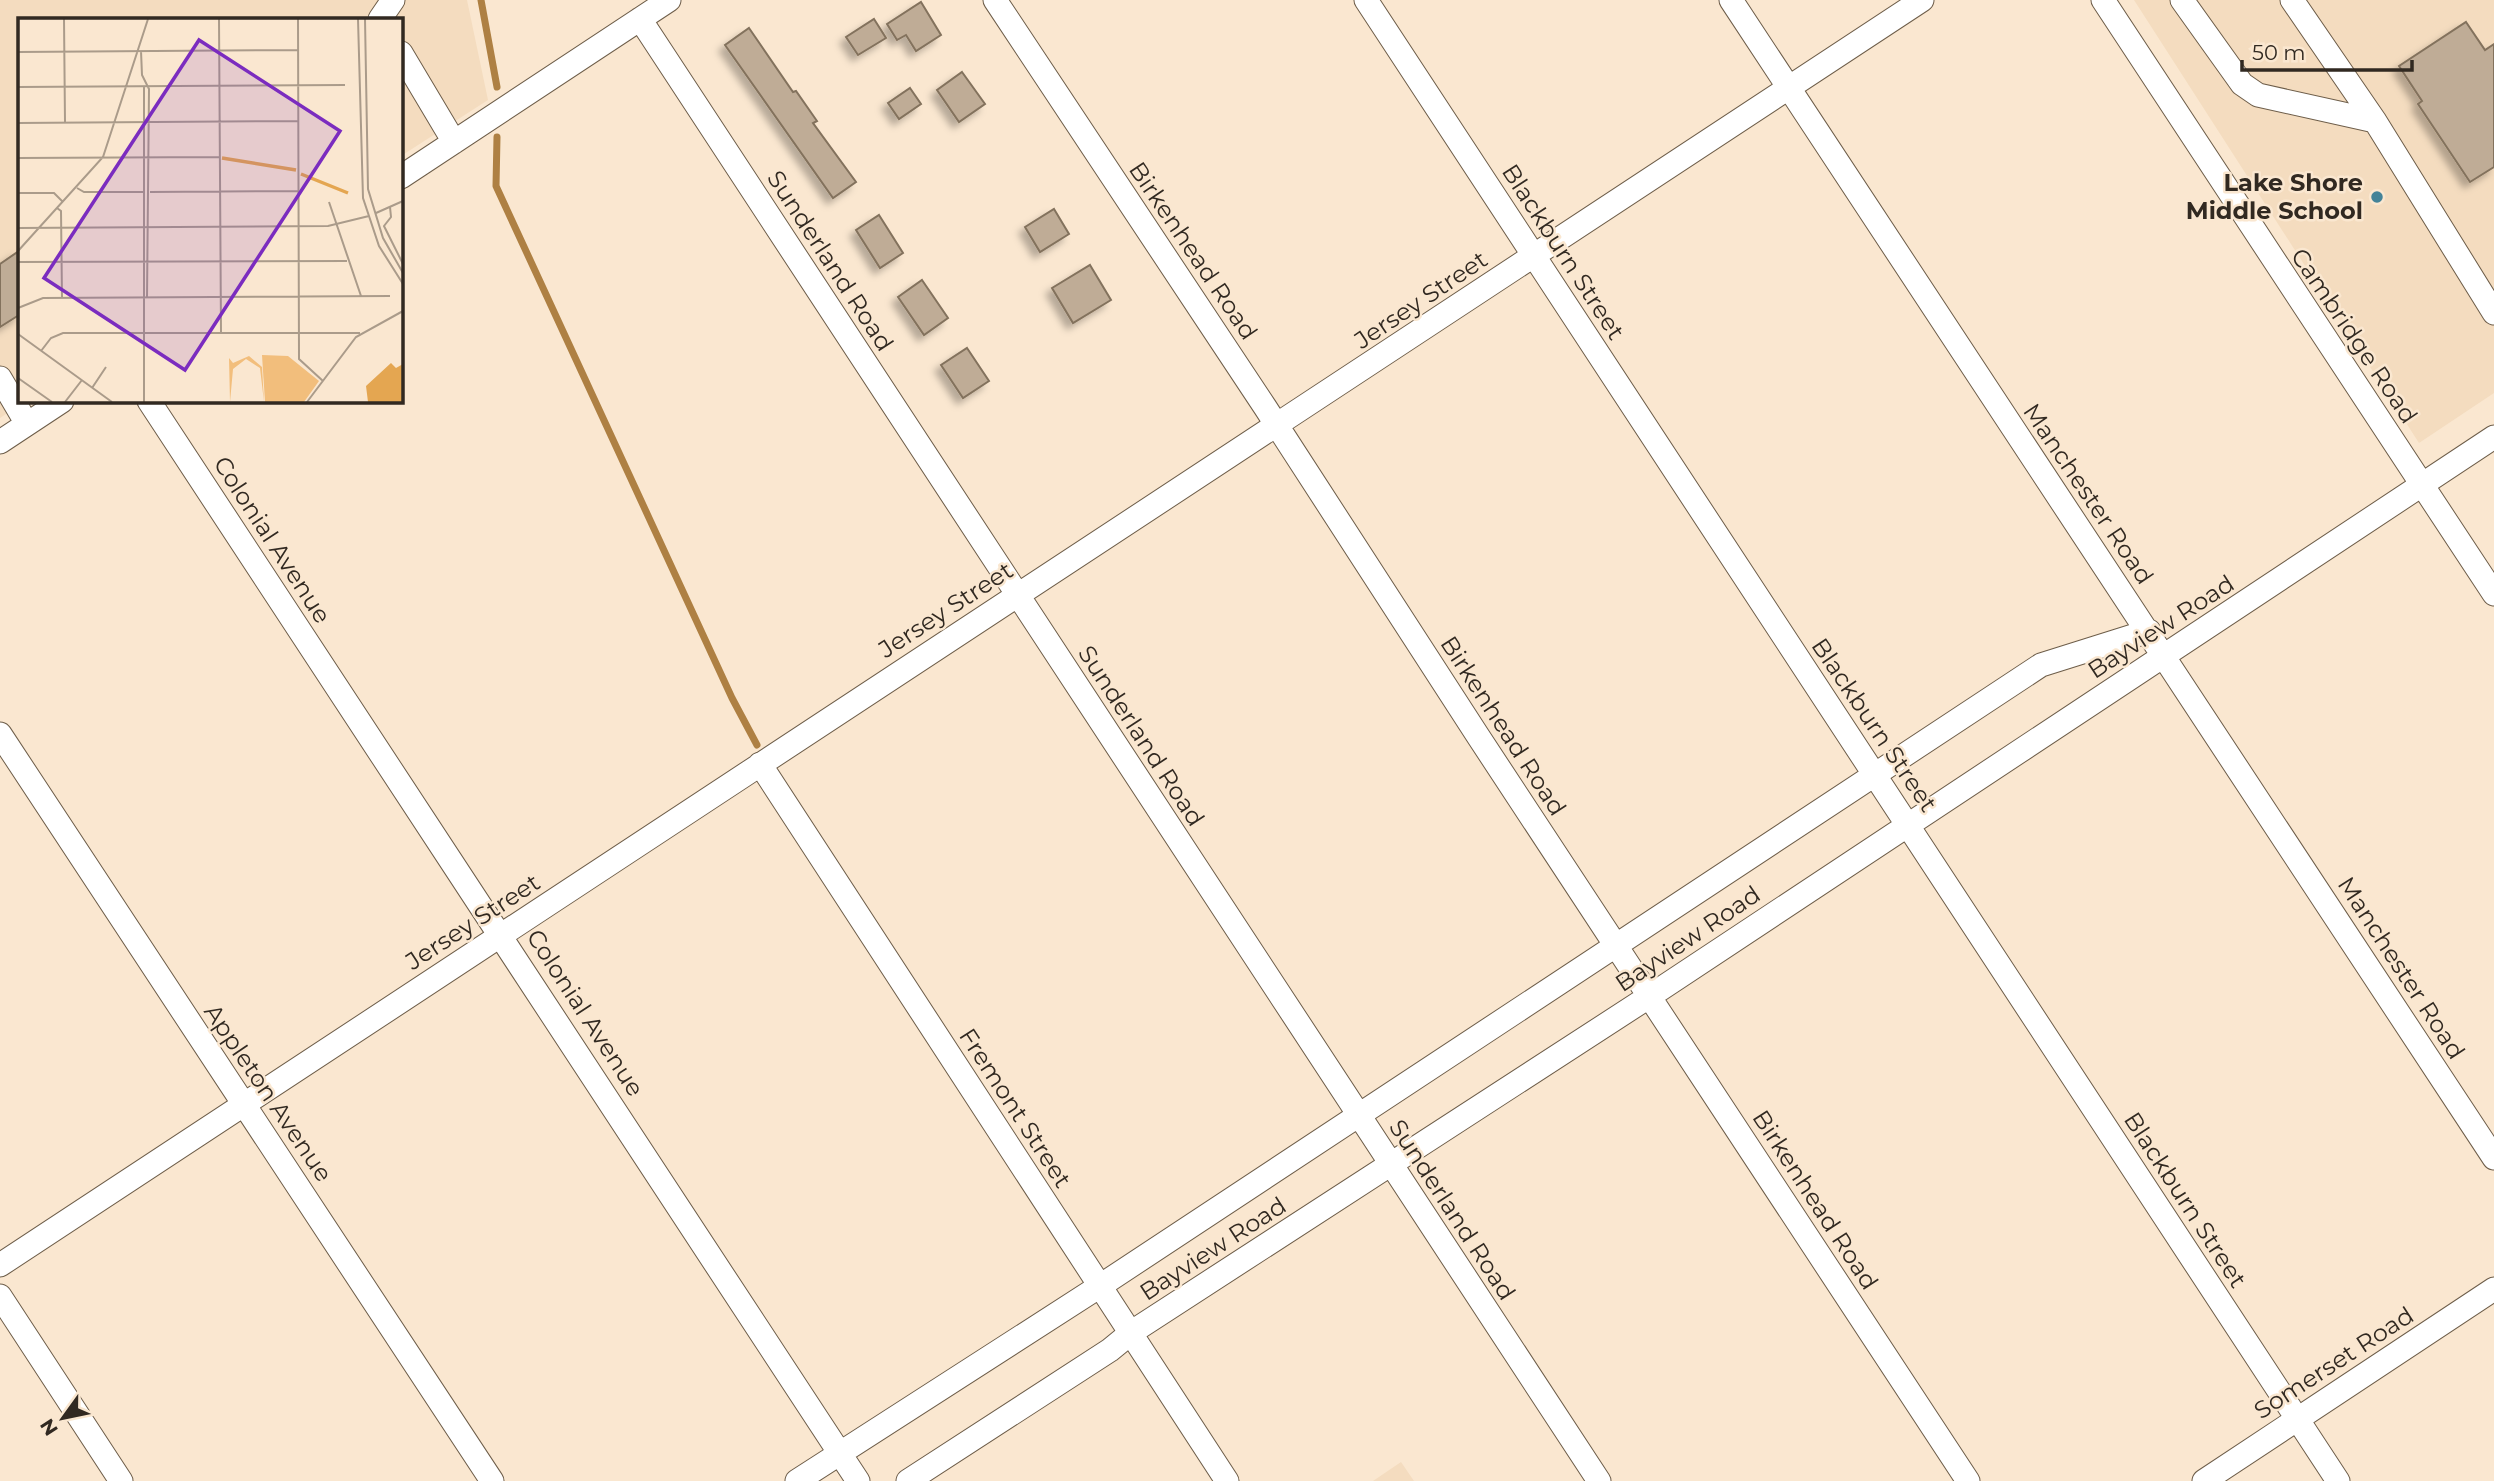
<svg xmlns="http://www.w3.org/2000/svg" width="2494" height="1481" font-family="Montserrat,sans-serif">
<style>
.built{fill:#f4dcbf}
.lines{fill:none;stroke-linecap:round;stroke-linejoin:round}
.stream{stroke:#ae8043;stroke-width:7}
.building{fill:#bfac96;stroke:#83725d;stroke-width:2;filter:url(#shadow)}
.minor-casing{stroke:#6d5d49;stroke-width:25}
.minor{stroke:#fff;stroke-width:23}
.poi-dot{fill:#448398;stroke:#fae7d0;stroke-width:2.5}
.labels{text-anchor:middle;stroke-width:5;stroke-linejoin:round;paint-order:stroke}
.poi-label{font-size:24px;font-weight:bold;fill:#312921;stroke:#fae7d0;text-anchor:end}
.street-label{font-size:24px;fill:#312921;stroke:#fae7d0}
.inset-river{fill:none;stroke:#e4a651;stroke-width:3.5}
.inset-road{fill:none;stroke:#aa9b8a;stroke-width:2}
.view{fill:#7b2cbf;fill-opacity:0.15;stroke:#7b2cbf;stroke-width:3.5}
.inset-edge{fill:none;stroke:#312921;stroke-width:3.5}
</style>
<defs>
<filter id="shadow"><feDropShadow dx="-6" dy="6" stdDeviation="3.5" flood-color="#0004"/></filter>
</defs>
<rect width="100%" height="100%" fill="#fae7d0"/>
<path class="built" d="M0 0H467L488 100 401 156V19H19V401H26L0 418Z
M2134 0H2494V393L2419 443Z
M1401 1462 1414 1481H1373Z"/>
<g class="lines">
<path class="stream" d="M481 0 497 87
M497 137 496 186 732 698 757 745"/>
</g>
<path class="building" d="M921 2 941 35 916 51 906 35 897 40 887 24Z
M874 19 886 38 858 55 846 37Z
M2466 22 2485 50 2494 44V167L2470 182 2418 104 2422 101 2399 66Z
M749 28 793 92 796 91 817 121 813 123 856 182 833 198 725 45Z
M962 72 985 104 959 122 937 90Z
M910 88 921 104 899 119 888 103Z
M1054 209 1069 234 1040 252 1025 227Z
M879 215 903 253 880 268 856 230Z
M19 251V315L0 327V264Z
M1090 265 1111 300 1073 323 1052 288Z
M922 280 948 318 924 335 898 297Z
M967 348 989 381 963 398 941 365Z"/>
<g class="lines">
<g class="minor-casing">
<path id="minor" d="M995 0 1265 407 1478 736 1968 1481
M1366 0 2338 1481
M1731 0 2494 1158
M2103 0 2494 594
M2182 0 2242 84 2258 95 2375 121
M2292 0 2375 121 2494 313
M380 19 393 0
M640 19 1599 1481
M401 53 454 142
M401 177 669 0
M0 378 27 424
M149 401 858 1481
M0 442 62 401
M0 734 492 1481
M760 764 1227 1481
M0 1265 1922 0
M0 1296 121 1481
M797 1481 1100 1286 2041 665 2149 631
M908 1481 1110 1350 1132 1332 1650 996 2494 437
M2204 1481 2494 1289"/>
</g>
<use href="#minor" class="minor"/>
</g>
<circle class="poi-dot" cx="2377" cy="197" r="7"/>
<g class="labels">
<g class="poi-label">
<text x="2363" y="191">Lake Shore<tspan x="2363" dy="28">Middle School</tspan></text>
</g>
<g class="street-label">
<text transform="translate(1193 251) rotate(56)" y="8">Birkenhead Road</text>
<text transform="translate(1563 252) rotate(57)" y="8">Blackburn Street</text>
<text transform="translate(830 261) rotate(57)" y="8">Sunderland Road</text>
<text transform="translate(1421 300) rotate(-34)" y="8">Jersey Street</text>
<text transform="translate(2354 336) rotate(56)" y="8">Cambridge Road</text>
<text transform="translate(2088 494) rotate(56)" y="8">Manchester Road</text>
<text transform="translate(272 540) rotate(57)" y="8">Colonial Avenue</text>
<text transform="translate(946 610) rotate(-33)" y="8">Jersey Street</text>
<text transform="translate(2161 627) rotate(-33)" y="8">Bayview Road</text>
<text transform="translate(1874 725) rotate(56)" y="8">Blackburn Street</text>
<text transform="translate(1503 726) rotate(57)" y="8">Birkenhead Road</text>
<text transform="translate(1141 736) rotate(57)" y="8">Sunderland Road</text>
<text transform="translate(473 922) rotate(-33)" y="8">Jersey Street</text>
<text transform="translate(1688 939) rotate(-34)" y="8">Bayview Road</text>
<text transform="translate(2401 968) rotate(57)" y="8">Manchester Road</text>
<text transform="translate(585 1013) rotate(57)" y="8">Colonial Avenue</text>
<text transform="translate(268 1093) rotate(56)" y="8">Appleton Avenue</text>
<text transform="translate(1015 1108) rotate(57)" y="8">Fremont Street</text>
<text transform="translate(1815 1200) rotate(57)" y="8">Birkenhead Road</text>
<text transform="translate(2185 1200) rotate(57)" y="8">Blackburn Street</text>
<text transform="translate(1452 1210) rotate(57)" y="8">Sunderland Road</text>
<text transform="translate(1213 1249) rotate(-33)" y="8">Bayview Road</text>
<text transform="translate(2334 1363) rotate(-33)" y="8">Somerset Road</text>
</g>
</g>
<g transform="translate(18 18)">
<rect width="385" height="385" fill="#fae7d0"/>
<path d="M231 338 244 349 246 384 242 350 228 341 215 351 212 384 211 340 215 345Z" fill="#f2be7c"/>
<path d="M244 337 270 338 301 363 286 384H247Z" fill="#f2be7c"/>
<path d="M373 345 378 350 385 346V384H350L348 368Z" fill="#e4a651"/>
<path class="inset-river" d="M204 140 278 152M283 156 330 175"/>
<path class="inset-road" d="M46 1 47 104M201 1 203 314M280 1 281 341 305 363M340 1 345 180 361 228 385 266M347 1 350 171 365 220 385 255M123 33 124 57 131 71 129 280M0 34 280 32M0 69 327 67M0 105 280 103M0 140 202 139M59 170 66 174H125M132 174 281 173M0 175H36L45 184M311 184 343 278M372 189 373 199 366 208 385 246M39 190 43 193 44 280M358 195 385 183M0 210 310 208 351 198M0 233 85 139 130 1M0 244 329 243M0 290 25 280 372 278M0 316 94 384M23 333 33 320 45 315H342M0 360 34 384M74 370 88 349M47 384 64 362M126 384V69M289 384 338 319 385 293"/>
<path class="view" d="M181 22 322 113 167 352 26 260Z"/>
<rect width="385" height="385" class="inset-edge"/>
</g>
<g transform="translate(63 1418) rotate(237)" stroke="#fae7d0" stroke-width="5" paint-order="stroke">
<path d="M0-5L12 26L0 18L-12 26Z" fill="#312921"/>
<text y="-10" font-size="19" font-weight="bold" text-anchor="middle" fill="#312921">N</text>
</g>
<path d="M2242 60v10h170v-10" fill="none" stroke="#312921" stroke-width="3.5"/>
<text x="2252" y="60" font-size="21" fill="#312921" stroke="#fae7d0" stroke-width="5" paint-order="stroke">50 m</text>
</svg>
